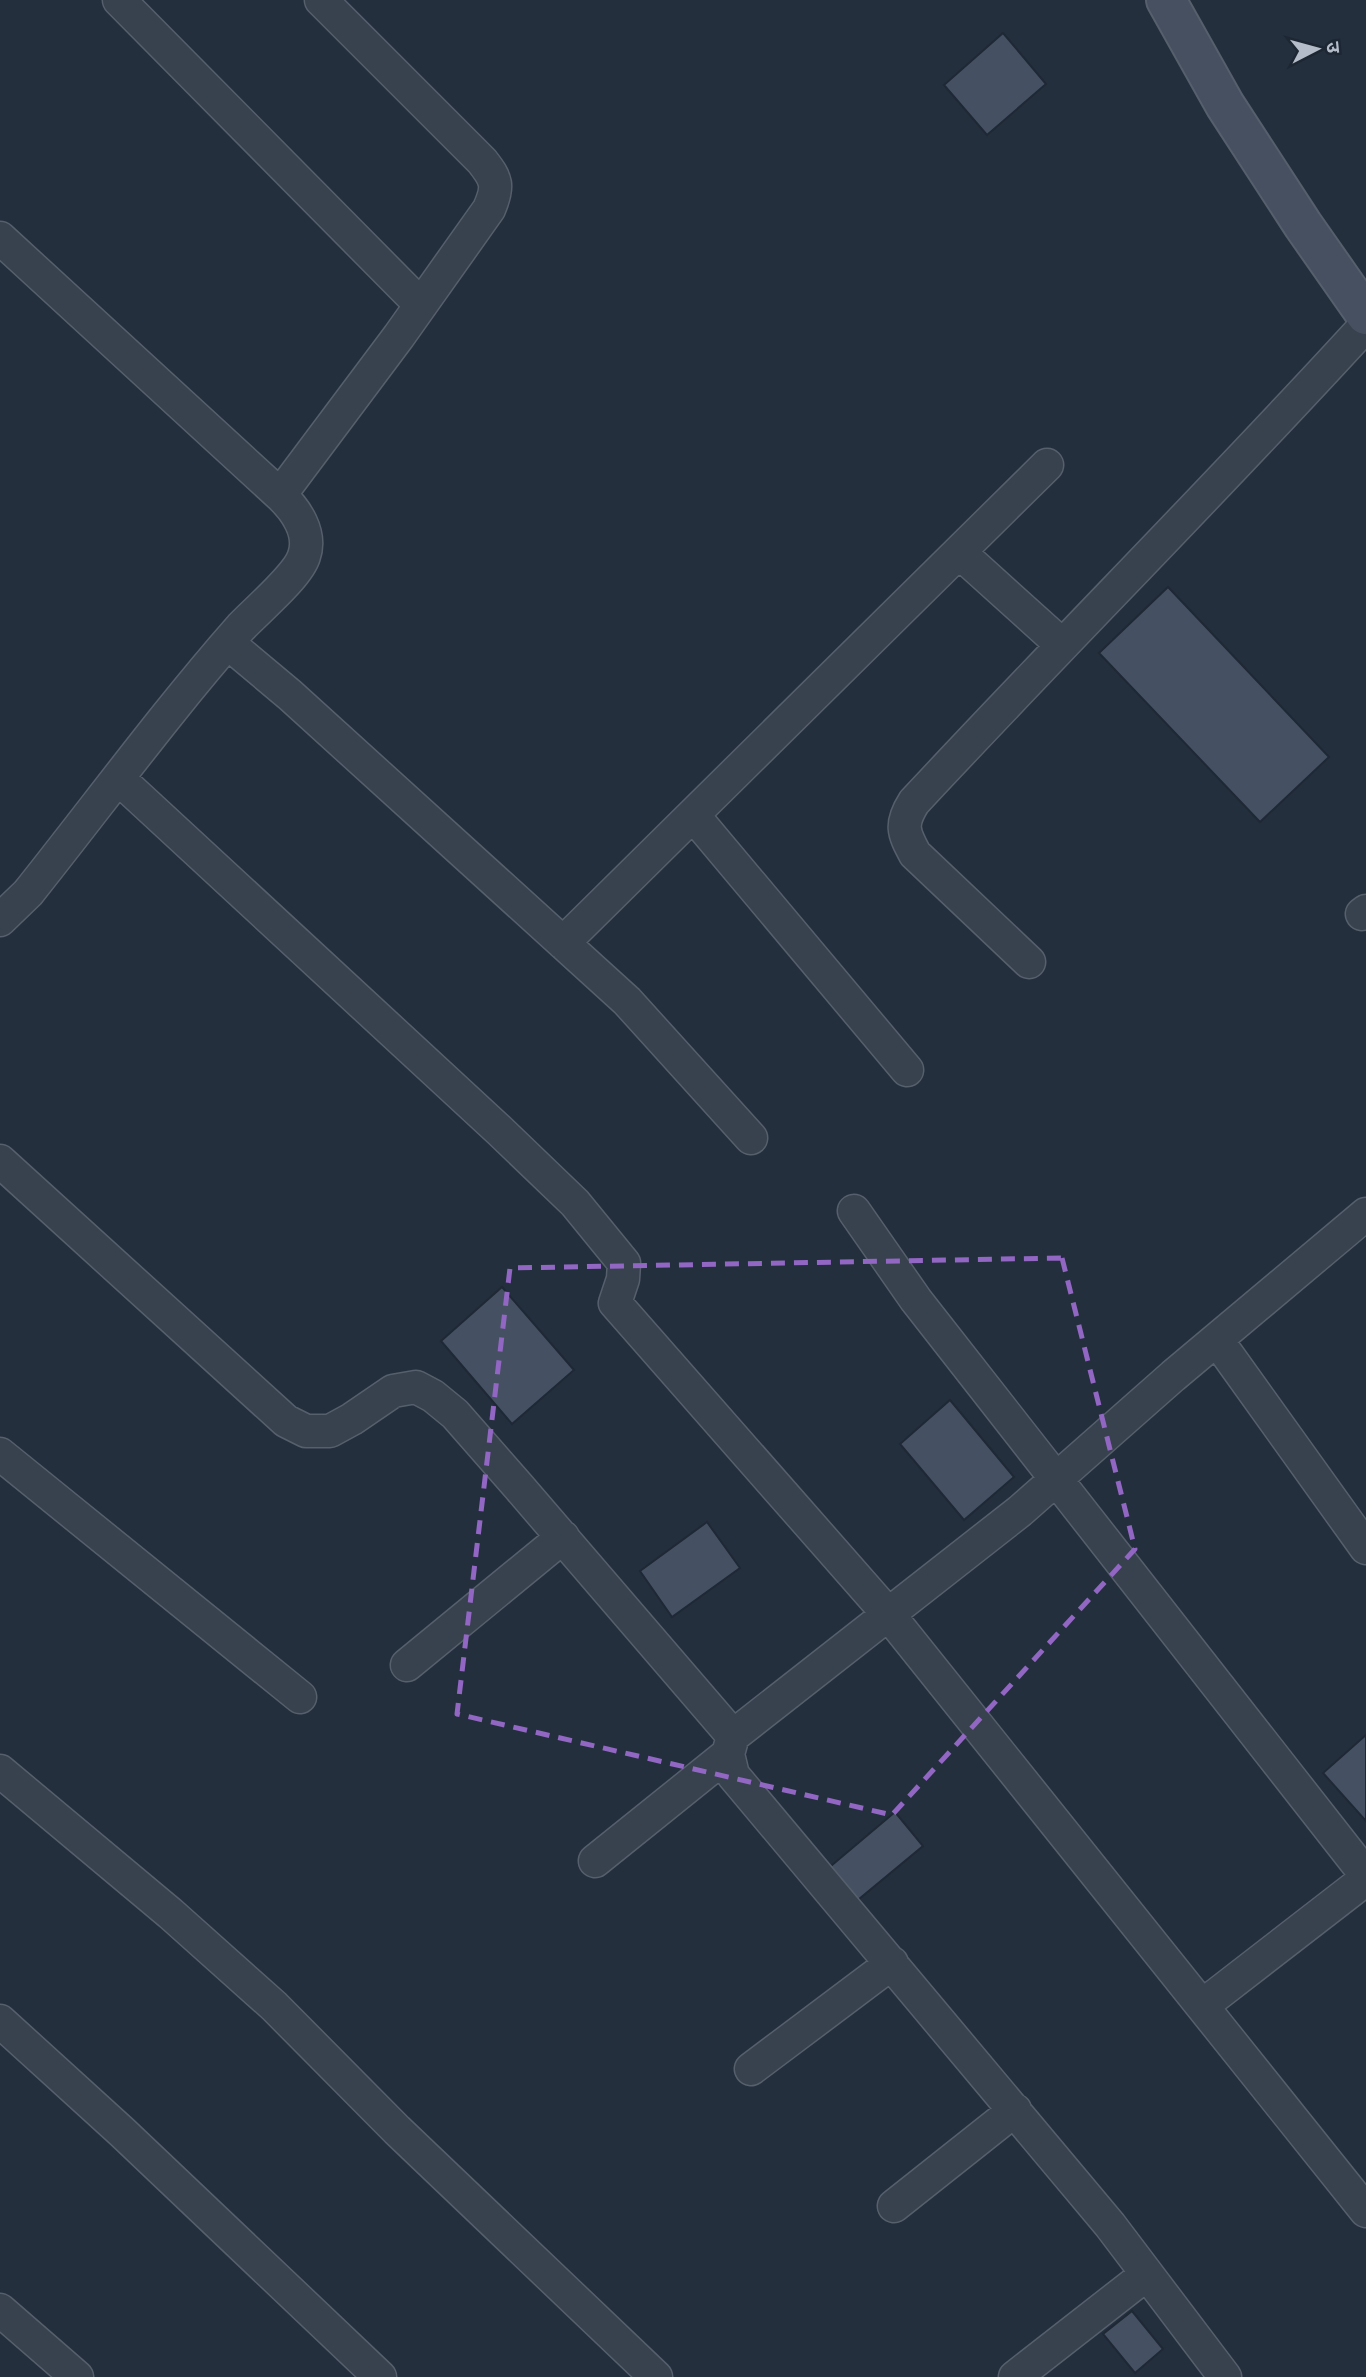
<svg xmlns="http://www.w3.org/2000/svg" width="1366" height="2377" font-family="Cabin,'Noto Sans Devanagari',sans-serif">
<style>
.building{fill:#455162;stroke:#1f2835;stroke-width:2}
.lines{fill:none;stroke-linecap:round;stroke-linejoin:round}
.street-casing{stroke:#565f6c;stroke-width:35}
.secondary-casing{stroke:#565f6c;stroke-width:42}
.street{stroke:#38414e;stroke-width:32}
.secondary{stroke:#465061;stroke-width:38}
.marked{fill:none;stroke:#9266c3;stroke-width:5;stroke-dasharray:14 9;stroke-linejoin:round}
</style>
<rect width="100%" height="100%" fill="#242f3e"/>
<path class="building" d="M1003 33 1046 84 987 135 944 85Z
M1168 587 1329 757 1260 822 1099 653Z
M502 1287 574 1370 512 1424 441 1341Z
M950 1400 1014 1477 964 1520 900 1444Z
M707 1522 740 1568 672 1617 640 1571Z
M1366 1735V1821L1323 1773Z
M895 1812 923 1846 853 1904 825 1871Z
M1132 2311 1163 2349 1135 2373 1103 2334Z"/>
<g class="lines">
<g class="street-casing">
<path id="street" d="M119 0 421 305
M0 238 280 495C296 510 312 533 304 556 298 576 257 610 241 627 166 712 99 804 28 893L0 920
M280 495 399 336 489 209C499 186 497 180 482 161L321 0
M959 552 1062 645
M228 643 290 695 627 1001 751 1138
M118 778 500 1131 575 1203 624 1263 623 1279 615 1303 889 1615 1366 2211
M693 815 907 1070
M1362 914 1366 911
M563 943 1047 465
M1029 962 915 854C903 832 900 824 914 802 1063 642 1218 487 1366 325
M0 1161 286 1421 306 1431H330L352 1419 393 1391 416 1387 433 1396 455 1414 519 1487 733 1736
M854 1211 916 1300 1366 1875
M1217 1340 1366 1548
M0 1454 300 1697
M407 1665 563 1537
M0 1771 171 1914 274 2006 397 2130 656 2377
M595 1861 728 1754
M1202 2006 1366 1879
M0 2021 122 2132 380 2377
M751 2069 892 1963
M894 2206 1015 2110
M0 2310 77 2377
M1015 2377 1147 2274
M1225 2377 1110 2225 733 1775 728 1754 733 1736 1020 1511 1173 1376 1366 1214"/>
</g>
<g class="secondary-casing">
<path id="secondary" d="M1166 0 1225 105 1303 225 1366 315"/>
</g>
<use href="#street" class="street"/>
<use href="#secondary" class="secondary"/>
</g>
<path class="marked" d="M1062 1258 1135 1549 892 1815 457 1714 510 1268Z"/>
<g transform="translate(1317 49) rotate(84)" stroke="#1d2633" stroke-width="5" paint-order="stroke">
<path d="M0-5L12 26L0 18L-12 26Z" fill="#b4bcc9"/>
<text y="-10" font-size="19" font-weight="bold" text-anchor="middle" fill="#b4bcc9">उ</text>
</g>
</svg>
